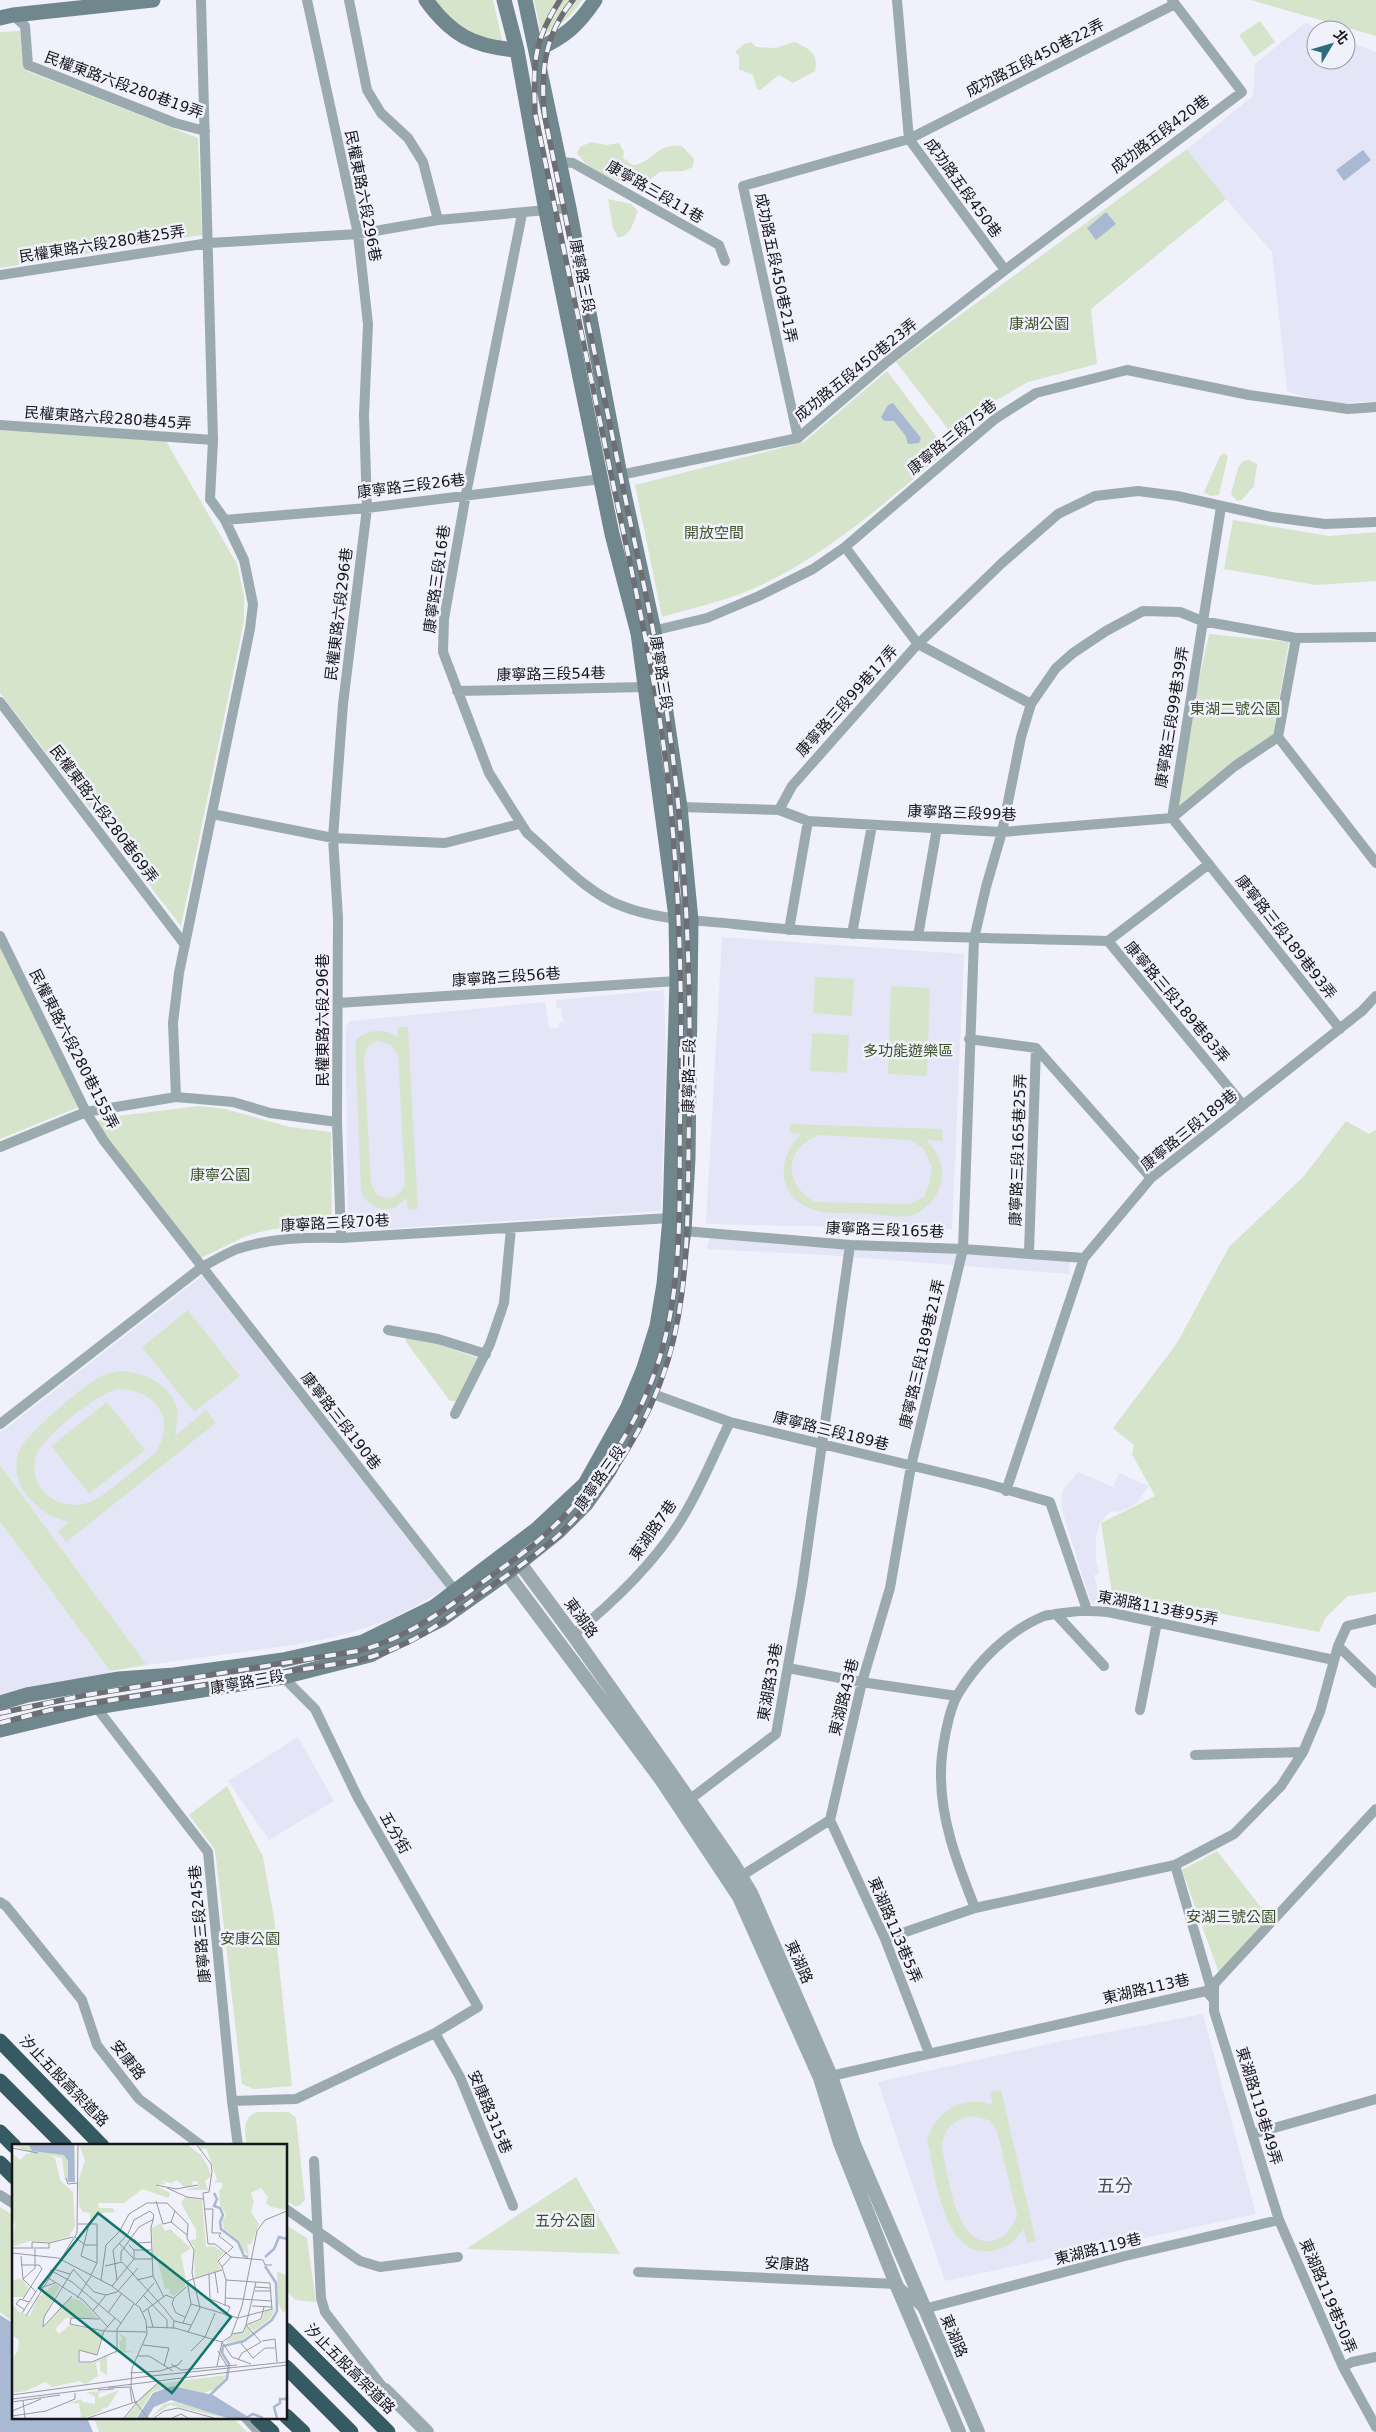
<svg xmlns="http://www.w3.org/2000/svg" width="1376" height="2432" font-family="'DejaVu Sans','Noto Sans TC',sans-serif">
<style>
.built{fill:#e4e6f7}
.green{fill:#d7e4cc;fill-rule:evenodd}
.water{fill:#a9b9d4}
.lines{fill:none;stroke-linecap:round;stroke-linejoin:round}
.minor{stroke:#9aaaae;stroke-width:10}
.tertiary{stroke:#9aaaae;stroke-width:14}
.secondary{stroke:#6f878d;stroke-width:15}
.motorway{stroke:#365a61;stroke-width:15}
.rail-casing{stroke:#6d6e73;stroke-width:5.5}
.rail{stroke:#f0f1fa;stroke-width:4;stroke-dasharray:11;stroke-linecap:butt}
.labels{text-anchor:middle;stroke-width:5;stroke-linejoin:round;paint-order:stroke}
.street-label{font-size:15px;fill:#151619;stroke:#f0f1fa}
.park-label{font-size:15px;fill:#3b5126;stroke:#f0f1fa}
.quarter-label{font-size:18px;fill:#484951;stroke:#f0f1fa}
.inset-river{fill:none;stroke:#a9b9d4;stroke-width:2.5}
.inset-road{fill:none;stroke:#9899a0;stroke-width:1}
.view{fill:#0f766e;fill-opacity:0.15;stroke:#0f766e;stroke-width:2.5}
.inset-edge{fill:none;stroke:#151619;stroke-width:2.5}
</style>
<rect width="100%" height="100%" fill="#f0f1fa"/>
<path class="built" d="M1305 23 1321 30H1316V60H1346V40L1376 52V401L1328 404 1287 391 1272 252 1226 199 1187 149 1253 96 1255 64Z
M722 937 964 954 952 1229 706 1224Z
M664 990 666 1058 661 1211 352 1231 348 1228 346 1080V1027L350 1021 545 1002 549 1028H559L558 1023 564 1022 561 1015 562 1008H556L557 1000Z
M713 1231 1071 1253 1069 1274 825 1255 706 1249Z
M202 1276 448 1588 389 1620 336 1637 293 1645 147 1665 0 1465V1433Z
M1078 1472 1113 1487 1119 1473 1149 1486 1136 1504 1121 1511 1109 1512 1100 1523 1096 1535V1560L1099 1574 1094 1575 1101 1603 1091 1604 1061 1506 1063 1490Z
M0 1522 111 1673 0 1698Z
M298 1737 334 1801 269 1840 228 1781Z
M1203 2014 1256 2214 945 2281 878 2082 1057 2042Z"/>
<path class="green" d="M426 0H493L503 44 482 45Z
M534 0H582C572 16 559 27 542 36Z
M1251 0H1376V36Z
M1260 21 1275 42 1254 57 1239 35Z
M20 31 24 68 27 71 198 138 202 235 0 268V32Z
M751 42 756 47 775 48 795 42C809 49 819 53 815 71L793 83 779 75 760 90 757 89 753 75 739 69V56L735 52 744 44Z
M591 142 606 145 619 143 624 152 623 158 633 165C655 162 654 143 682 146L694 159 693 167 683 171 660 172 640 187C617 181 591 174 577 153L580 147Z
M1187 149 1226 199 1091 309 1097 364 1028 382 986 406 955 438 896 362Z
M608 199 631 204 638 211C633 222 632 235 618 238L613 228Z
M887 371 947 451C885 502 825 558 750 590 722 602 691 608 662 617L635 485 804 442Z
M0 427 166 441 237 564 244 596V621L181 926 0 693Z
M1224 453 1228 456 1219 495 1210 496 1204 492 1220 456Z
M1249 460 1257 464 1254 486 1242 500 1237 501 1231 494 1238 468 1243 461Z
M1233 520 1329 536 1376 532V581L1316 585 1224 569Z
M1209 634 1289 642 1273 734 1232 762 1179 806 1172 803Z
M0 947 79 1107 0 1139Z
M815 977 854 979 852 1016 813 1013Z
M891 986 930 988 927 1076 888 1074Z
M398 1027H408L418 1209 408 1210 406 1198 395 1208C381 1212 365 1205 361 1191L355 1043 357 1038C371 1029 384 1028 398 1037ZM377 1041 390 1044 398 1054 405 1185C399 1197 389 1201 377 1195L371 1184 364 1058 368 1046Z
M812 1033 849 1035 847 1073 810 1071Z
M199 1106 225 1109 290 1127 331 1132 332 1226 290 1227 268 1230 246 1236 201 1258 101 1130 97 1122 101 1118Z
M1346 1121 1369 1134 1376 1130V1592L1348 1596 1326 1617 1319 1632 1112 1593 1101 1523 1155 1496 1132 1454 1134 1445 1113 1428 1177 1343 1229 1247 1304 1176Z
M790 1124 942 1129 943 1141 926 1140C945 1158 949 1184 929 1204 924 1208 920 1213 914 1215 901 1219 884 1215 872 1214 856 1213 828 1215 814 1210 776 1197 776 1159 801 1134L790 1133ZM819 1135 910 1140 923 1148 932 1167 929 1185 924 1197 909 1204 814 1202C783 1182 784 1149 819 1135Z
M188 1310 240 1376 194 1412 142 1347Z
M406 1338 436 1343 477 1358 456 1401H450L406 1342Z
M121 1371C143 1372 172 1384 177 1409 179 1418 176 1427 175 1436L206 1410 216 1423 66 1542 58 1531 69 1522C39 1516 5 1484 20 1449 26 1435 84 1385 99 1377 105 1373 114 1373 121 1371ZM117 1389C154 1389 177 1417 156 1452 141 1464 108 1494 92 1501 64 1514 29 1493 35 1460 39 1438 96 1395 117 1389Z
M107 1402 145 1450 89 1494 51 1446Z
M0 1465 147 1665 110 1671 0 1522Z
M227 1786 263 1857 274 1918 292 2086 254 2089 242 2084 215 1850 189 1815Z
M1217 1851 1270 1919 1219 1973 1182 1870Z
M1001 2090 1036 2241 1027 2243 1024 2228C1016 2241 1007 2249 991 2251 942 2258 935 2173 927 2139 938 2109 963 2095 993 2105L990 2092ZM971 2116 989 2120 997 2131 1017 2215C1012 2228 1006 2238 992 2241 955 2247 948 2173 942 2148 943 2129 953 2120 971 2116Z
M257 2112H289L296 2118 305 2200 299 2206H294L286 2200V2146H247C245 2132 241 2118 257 2112Z
M576 2177 620 2254 466 2249Z
M0 2207 14 2216V2323L0 2312Z
M286 2225 307 2238 316 2302 295 2300 286 2290Z
M94 2418H233L247 2432H99Z"/>
<path class="water" d="M1363 150 1371 160 1344 181 1336 170Z
M1106 212 1116 224 1096 240 1087 228Z
M893 403 921 438 919 443 908 444 905 435 894 421H884L881 417 888 405Z
M0 2315 14 2324V2418H87L93 2432H0Z"/>
<g class="lines">
<path class="minor" d="M307 0 358 234 368 324 364 415 367 508 343 704 333 838 338 918 337 1122 341 1238
M349 0 367 90 381 113 408 138 423 162 438 220
M897 0 909 139 1005 270
M13 15 25 26 28 65 175 123 205 131
M560 162 573 163 719 245 725 261
M522 214 466 494 444 619 443 652 489 773 527 833C555 857 588 894 622 906 657 920 698 920 734 924 858 938 983 937 1108 941
M0 275 209 243 358 234 438 220 569 208
M0 425 213 440
M798 438 743 186 909 139 1175 4
M620 475 798 438 888 361 1005 270 1242 92 1172 0
M225 520 367 508 601 479
M845 547 918 644 1031 704
M648 632 707 618 759 596 813 569 845 547 995 419 1036 393 1127 370 1249 395 1348 409 1376 407
M1296 638 1278 737 1376 863
M457 691 646 687
M0 702 185 945
M680 807 779 810 808 821 1002 832 1172 818 1235 766 1278 737
M779 810 792 786 915 647 1002 563 1058 514 1095 496 1138 491 1177 496 1272 517 1325 524 1376 522
M212 814 333 838 445 843 519 824
M1172 818 1221 507
M1172 818 1340 1029
M789 930 808 821
M852 934 872 825
M0 936 86 1112 104 1141 456 1592
M918 936 937 828
M1108 941 1243 1105
M1108 941 1209 864
M338 1003 677 981
M969 1039 1036 1048 1151 1178
M176 1097 173 1023 179 973 250 629 253 604 244 560 225 520 210 499 213 440 201 0
M0 1147 86 1112 176 1097 233 1102 270 1113 337 1122
M684 1231 850 1245 963 1249 1084 1258
M1029 1252 1036 1048
M388 1330 438 1339 486 1354
M650 1393 730 1422 984 1483 1050 1502 1087 1610
M455 1414 490 1344 504 1303 511 1228
M0 1424 202 1267C213 1261 225 1254 237 1249 270 1238 306 1237 341 1238L670 1218
M1006 1491 1084 1258 1151 1178 1362 1011 1376 996
M1056 1614 1104 1666
M573 1635C615 1601 656 1562 684 1515 702 1485 715 1452 730 1422
M1338 1646 1376 1683
M788 1668 861 1682 957 1696
M96 1707 208 1852 232 2101 238 2146
M1140 1710 1157 1622
M1195 1755 1303 1752
M689 1800 776 1734 802 1586 850 1245
M1376 1809 1214 1984V2011L1279 2220 1343 2367 1376 2427
M830 1820 885 1939 929 2053
M735 1880 830 1820 862 1682 890 1588 911 1466 963 1249 974 939 986 887 1002 832 1021 737 1031 704 1056 668 1073 653 1106 631 1143 611 1180 612 1202 621 1296 638 1376 637
M0 1902 6 1906 82 2000 97 2045 139 2099 202 2146
M975 1908C958 1865 940 1820 941 1772 941 1752 948 1711 958 1694 978 1661 1008 1631 1044 1616 1048 1615 1051 1615 1055 1614 1076 1611 1086 1610 1108 1612L1334 1660
M885 1939 975 1908 1175 1865
M1212 1992 1175 1865 1234 1834 1281 1786 1303 1752 1320 1712 1338 1646 1347 1626 1376 1619
M435 2033 460 2077 513 2206
M831 2076 1206 1991 1214 2000
M232 2101 296 2099 435 2033 478 2007 358 1798 315 1709 283 1677
M1253 2134 1376 2099
M314 2161 321 2298 325 2312 385 2390
M0 2195 14 2204
M286 2209 360 2261 380 2267 458 2257
M638 2272 896 2284 924 2309 1125 2256 1279 2220
M1343 2367 1352 2362 1376 2357
M246 2418 259 2432"/>
<path class="tertiary" d="M513 1554 573 1635 670 1772 733 1863 751 1893 831 2076 854 2144 978 2432
M497 1560 660 1778 739 1897 820 2078 840 2143 896 2284 959 2432
M385 2390 427 2432"/>
<path class="secondary" d="M426 0C451 35 474 47 517 50
M0 18 13 15 153 0
M536 50C564 37 578 26 595 0
M0 1703 27 1695 119 1679 174 1675 283 1660 363 1642 434 1607 537 1529 585 1484 627 1409 644 1368 657 1326 664 1284 670 1218 677 981 676 917 638 633 612 534 546 211 517 50 504 0
M0 1730 96 1707 283 1677 370 1655 442 1619 507 1573 558 1532 586 1504 609 1471 650 1393 671 1322 684 1231 688 1158 691 920 680 807 654 631 620 475 569 208 525 0"/>
<path class="motorway" d="M0 2041 102 2146
M0 2081 65 2146
M0 2132 14 2146
M0 2163 14 2177
M286 2330 388 2432
M286 2367 351 2432
M286 2416 303 2432
M257 2418 272 2432"/>
<g class="rail-casing">
<path id="rail" d="M0 1713 86 1695 358 1651C404 1639 439 1614 477 1586 495 1573 514 1560 532 1546 593 1495 640 1426 662 1350 683 1276 679 1198 680 1122 683 1000 680 877 665 756 653 666 633 577 614 488 588 363 561 238 535 113 533 65 533 41 560 0
M0 1723 50 1710 360 1660C413 1646 443 1622 486 1590 512 1572 538 1554 561 1533 610 1485 648 1425 668 1360 691 1283 687 1201 689 1122 692 976 686 831 663 687 652 616 635 547 621 477 596 357 569 237 545 117 540 73 544 35 573 0"/>
</g>
<use href="#rail" class="rail"/>
</g>
<g class="labels">
<g class="street-label">
<text transform="translate(1035 58) rotate(-27)" y="5">成功路五段450巷22弄</text>
<text transform="translate(124 85) rotate(20)" y="5">民權東路六段280巷19弄</text>
<text transform="translate(1160 134) rotate(-37)" y="5">成功路五段420巷</text>
<text transform="translate(963 188) rotate(54)" y="5">成功路五段450巷</text>
<text transform="translate(655 192) rotate(30)" y="5">康寧路三段11巷</text>
<text transform="translate(363 196) rotate(79)" y="5">民權東路六段296巷</text>
<text transform="translate(102 244) rotate(-9)" y="5">民權東路六段280巷25弄</text>
<text transform="translate(776 268) rotate(78)" y="5">成功路五段450巷21弄</text>
<text transform="translate(582 276) rotate(79)" y="5">康寧路三段</text>
<text transform="translate(856 370) rotate(-39)" y="5">成功路五段450巷23弄</text>
<text transform="translate(108 418) rotate(4)" y="5">民權東路六段280巷45弄</text>
<text transform="translate(952 437) rotate(-39)" y="5">康寧路三段75巷</text>
<text transform="translate(411 486) rotate(-7)" y="5">康寧路三段26巷</text>
<text transform="translate(437 579) rotate(-82)" y="5">康寧路三段16巷</text>
<text transform="translate(339 614) rotate(-83)" y="5">民權東路六段296巷</text>
<text transform="translate(661 673) rotate(81)" y="5">康寧路三段</text>
<text transform="translate(551 674) rotate(-1)" y="5">康寧路三段54巷</text>
<text transform="translate(847 701) rotate(-48)" y="5">康寧路三段99巷17弄</text>
<text transform="translate(1172 717) rotate(-81)" y="5">康寧路三段99巷39弄</text>
<text transform="translate(962 813) rotate(2)" y="5">康寧路三段99巷</text>
<text transform="translate(104 814) rotate(53)" y="5">民權東路六段280巷69弄</text>
<text transform="translate(1286 937) rotate(52)" y="5">康寧路三段189巷93弄</text>
<text transform="translate(506 977) rotate(-4)" y="5">康寧路三段56巷</text>
<text transform="translate(1177 1002) rotate(50)" y="5">康寧路三段189巷83弄</text>
<text transform="translate(323 1020) rotate(-90)" y="5">民權東路六段296巷</text>
<text transform="translate(74 1049) rotate(63)" y="5">民權東路六段280巷155弄</text>
<text transform="translate(689 1076) rotate(-89)" y="5">康寧路三段</text>
<text transform="translate(1189 1130) rotate(-39)" y="5">康寧路三段189巷</text>
<text transform="translate(1018 1150) rotate(-88)" y="5">康寧路三段165巷25弄</text>
<text transform="translate(335 1223) rotate(-3)" y="5">康寧路三段70巷</text>
<text transform="translate(885 1230) rotate(2)" y="5">康寧路三段165巷</text>
<text transform="translate(922 1354) rotate(-77)" y="5">康寧路三段189巷21弄</text>
<text transform="translate(341 1421) rotate(52)" y="5">康寧路三段190巷</text>
<text transform="translate(831 1431) rotate(14)" y="5">康寧路三段189巷</text>
<text transform="translate(600 1478) rotate(-55)" y="5">康寧路三段</text>
<text transform="translate(653 1530) rotate(-55)" y="5">東湖路7巷</text>
<text transform="translate(1158 1608) rotate(11)" y="5">東湖路113巷95弄</text>
<text transform="translate(581 1618) rotate(54)" y="5">東湖路</text>
<text transform="translate(247 1682) rotate(-10)" y="5">康寧路三段</text>
<text transform="translate(770 1682) rotate(-80)" y="5">東湖路33巷</text>
<text transform="translate(844 1697) rotate(-76)" y="5">東湖路43巷</text>
<text transform="translate(395 1833) rotate(60)" y="5">五分街</text>
<text transform="translate(200 1924) rotate(-95)" y="5">康寧路三段245巷</text>
<text transform="translate(895 1930) rotate(67)" y="5">東湖路113巷5弄</text>
<text transform="translate(799 1962) rotate(66)" y="5">東湖路</text>
<text transform="translate(1146 1989) rotate(-13)" y="5">東湖路113巷</text>
<text transform="translate(128 2060) rotate(52)" y="5">安康路</text>
<text transform="translate(64 2081) rotate(46)" y="5">汐止五股高架道路</text>
<text transform="translate(1259 2106) rotate(73)" y="5">東湖路119巷49弄</text>
<text transform="translate(490 2112) rotate(67)" y="5">安康路315巷</text>
<text transform="translate(1098 2249) rotate(-14)" y="5">東湖路119巷</text>
<text transform="translate(787 2264) rotate(3)" y="5">安康路</text>
<text transform="translate(1328 2296) rotate(67)" y="5">東湖路119巷50弄</text>
<text transform="translate(954 2336) rotate(67)" y="5">東湖路</text>
<text transform="translate(350 2369) rotate(45)" y="5">汐止五股高架道路</text>
</g>
<g class="park-label">
<text x="1039" y="329">康湖公園</text>
<text x="714" y="538">開放空間</text>
<text x="1235" y="714">東湖二號公園</text>
<text x="908" y="1056">多功能遊樂區</text>
<text x="220" y="1180">康寧公園</text>
<text x="1231" y="1922">安湖三號公園</text>
<text x="250" y="1944">安康公園</text>
<text x="565" y="2226">五分公園</text>
</g>
<g class="quarter-label">
<text x="1115" y="2192">五分</text>
</g>
</g>
<g transform="translate(12 2144)">
<rect width="275" height="275" fill="#f0f1fa"/>
<path d="M0 1H63V39L53 36 50 14 37 11 43 14 48 36 61 48 63 82 57 93 36 98 18 97 0 103 3 80 0 77V9L8 16 14 10 20 9ZM67 1H176L190 12 196 23 199 32 193 37 196 46H173L187 42 185 37H181L180 42 172 43 165 36 159 39 150 37 154 40 143 41 158 49 157 54 130 45 112 59H86L87 64H101L103 68 90 69 78 78V69L71 68 67 62 66 39 73 16ZM187 1H275V66L259 63 254 59 256 53 249 44 239 49 242 58 239 68 247 80 239 100H235L237 112 227 102 228 98 212 85 210 77 214 71 208 61 207 47 211 42 209 38 202 39 205 36 195 6 192 4 188 7ZM173 53 190 56 194 103 202 102 212 109 205 117 209 126 183 134 182 102 177 97 184 95V86L169 59ZM149 79 153 87 158 85 179 104 169 111 174 136 173 142 162 152 157 149 158 145H153L146 119 148 113H141L140 84ZM265 127 275 132V163L272 169 266 160ZM10 135 17 144 12 153H0V136ZM43 140 48 143 31 175V184L58 154 70 157 85 174H54L43 185 47 190 58 181 91 188 84 211 66 205V219H81L102 208 108 207 107 198 110 195 107 190 114 193V207L124 208 102 209 95 213V231L88 227V217L84 219 86 232 74 240 67 237 40 243 33 238 14 247 0 249V215L6 206 7 196 0 191V159L7 168 18 172 25 154ZM263 164 259 174 242 187 236 181 250 176 252 168ZM234 182 241 188 230 196 212 199 221 190 232 188ZM215 231 206 244 189 250 160 242 140 248 124 274H113L134 248 145 240ZM107 246 96 263 89 265 92 266 73 274H69L67 259 55 260 69 255 70 258 83 260V253L75 248 97 247 86 249 87 254ZM163 258 198 268 212 274 158 261 138 274 152 260Z" fill="#d7e4cc"/>
<path d="M17 1H62L63 38H56V17L52 11 20 7ZM160 242 201 251 238 274H215L159 256 142 263 135 274H125L141 249Z" fill="#a9b9d4"/>
<path class="inset-river" d="M202 49 205 55 202 62 208 64 211 71 208 78 209 85 226 98 232 112 236 113M253 113 262 105 267 93 275 95M197 252 215 235 217 220 210 209 211 202 232 197 260 176 265 167 264 139 253 122M234 274 241 270 251 274M265 274 262 263 268 259V255H275V252"/>
<path class="inset-road" d="M185 1 199 20 200 27 197 48 191 49 196 100H203L219 113 251 116 253 121H260M0 4 26 9M54 34 56 40 65 39M144 41 164 45 186 41M155 44 175 53 191 55M144 57 151 80 159 78 163 67M192 65H201L200 89H209L207 92 221 103 216 108M159 78 175 91M66 80H85V119L79 131M77 80 69 112 85 119M63 93 73 101H85M122 95 126 99 140 98M107 99 121 114M117 101 122 106H139M0 104H37V99M20 104V98L37 99 61 93M0 109 46 114 100 142 128 164 134 177 135 190 120 224 119 242 123 258 136 274M9 112 11 135M122 115H141M109 117V108L127 83 142 75M110 118 152 164 162 177 161 185M9 121H27L30 125 11 155M93 122 110 118M210 123 206 117 215 108M41 125 58 130M61 125 82 148 94 151 105 148 126 124M38 126 60 138 109 179M210 126 175 137 179 160 226 174 260 165 258 139 214 136M203 128 206 149M197 130 198 155 218 163 214 172M35 133 71 156 95 182M11 135 23 124V105M11 135 24 148M89 136 94 101 107 88 117 70 135 59H155L176 80 175 94 182 106 180 129 188 164 176 188M105 136 101 106 116 90 122 76 138 67 142 71 139 84 141 132 152 153M125 136 141 132M100 142 122 115V106M243 143 258 144M28 144 43 139M243 147H259M131 151 155 176V184M65 154 79 132M214 154 260 157M124 160 142 139M213 162 214 136 210 123 219 113M240 162 260 163M136 165 141 183M13 166 4 160 8 155 17 158M81 167 94 151M131 168 154 151 161 154M10 169 25 146M96 169 110 149M14 172 65 89 66 1M173 173 164 169 160 160 162 154 174 143M87 175 59 174 58 180 92 187 134 188M162 177 179 181M171 179 179 160M31 183 32 173 61 126M31 183 60 152M134 183 163 184 210 198M220 190 231 188 234 181 244 138M250 197 263 195 265 218M210 198 219 192 230 162 245 87 253 76 275 67M210 198 220 213 239 220M229 199 241 214 253 204H263M131 201 157 204 152 222M179 207 193 193 203 169M206 207 215 222M85 211 67 206V218H80L105 207V185L122 160M85 211 92 187 103 174M126 212H137L161 227M226 216 230 209 249 198 234 181 249 175 252 163M159 220 169 226 225 221M205 222 210 198M118 229 148 227 166 221 170 216M118 243 120 258M96 244 118 243M86 246 102 245M0 251 130 233 275 218M0 255 275 221M11 257 13 274M0 258 48 251M0 267 29 255M0 272 34 267 63 255V249M76 274 126 257 147 238M112 274 125 258M142 274 152 267 166 264 202 274M160 274 169 270 176 274"/>
<path class="view" d="M86 69 219 173 160 249 27 144Z"/>
<rect width="275" height="275" class="inset-edge"/>
</g>
<g transform="translate(1331 45) rotate(52)"><circle r="24" fill="#f0f1fa" stroke="#9899a0"/>
<path d="M0-4L9 19L0 12L-9 19Z" fill="#2a6e7e"/>
<text y="-8" font-size="14" font-weight="bold" text-anchor="middle" fill="#151619">北</text>
</g>
</svg>
